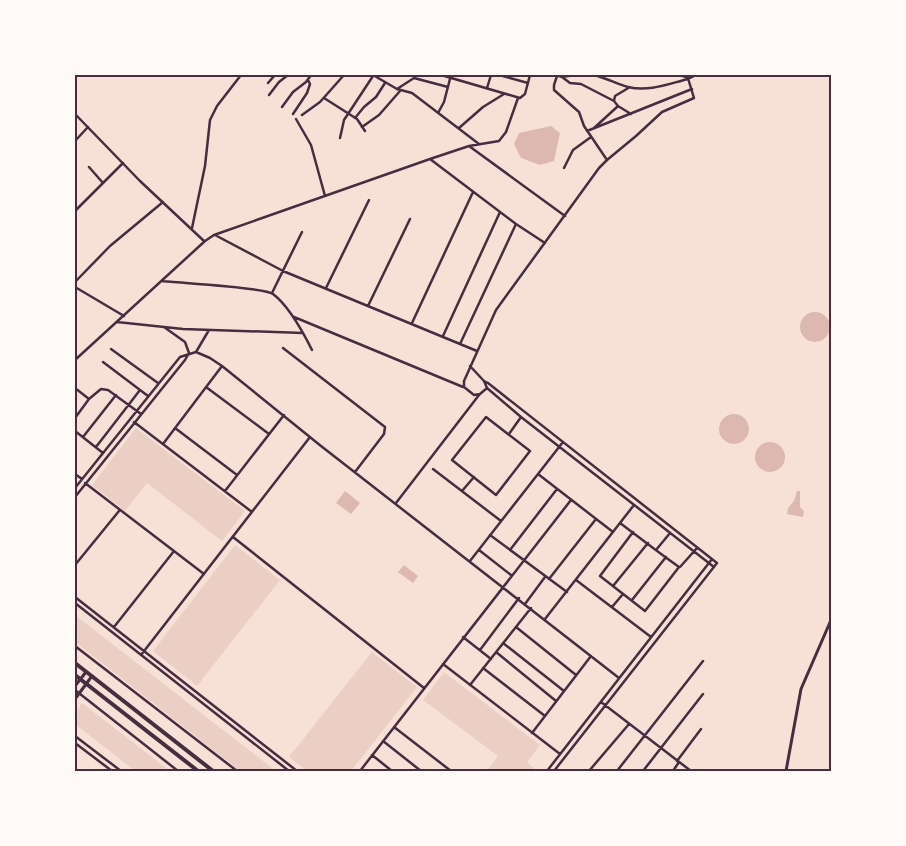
<svg xmlns="http://www.w3.org/2000/svg" width="906" height="846" font-family="Lato,sans-serif">
<style>
.green{fill:#ebcfc5}
.water{fill:#dcb8b0}
.lines{fill:none;stroke-linecap:round;stroke-linejoin:round}
.minor{stroke:#4a2c40;stroke-width:2.5}
.tertiary{stroke:#4a2c40;stroke-width:3}
.secondary{stroke:#4a2c40;stroke-width:4}
.neatline{fill:none;stroke:#4a2c40;stroke-width:2}
</style>
<rect width="100%" height="100%" fill="#f7e1d7"/>
<path class="green" d="M136 428 245 511 222 541 147 483 125 511 92 485Z
M235 545 280 580 197 686 153 651Z
M75 615 276 771H240L75 642Z
M372 652 417 687 351 771H307L289 757Z
M444 672 540 745 527 762 537 771H487L498 756 423 700Z
M82 703 170 771H135L75 724V712Z"/>
<path class="water" d="M551 126 560 133 554 161 540 165 521 158 514 144 519 133Z
M800 327a15 15 0 1 1 30 0a15 15 0 1 1-30 0Z
M719 429a15 15 0 1 1 30 0a15 15 0 1 1-30 0Z
M755 457a15 15 0 1 1 30 0a15 15 0 1 1-30 0Z
M345 491 360 503 351 514 336 503Z
M797 491H800V507L804 511 803 517 787 514 788 508 794 501Z
M404 565 418 576 413 583 398 572Z"/>
<g class="lines">
<path class="minor" d="M373 75 397 89 412 93 479 144
M441 75 520 98 525 94 530 75
M499 75 528 83
M556 75 562 77 575 75
M594 75C606 78 617 84 628 87 649 92 668 84 688 79
M679 75 690 78 696 75
M557 76 554 85V90L579 112 584 126 607 160
M562 77 570 83 581 84 614 101
M268 83 275 75
M630 87 615 96 614 101 618 106 631 114
M487 88 491 75
M397 89 414 78 448 87
M269 95 279 82 288 75
M324 98 357 119 365 131
M282 107 293 92 306 82 311 75
M438 113 444 102 451 75
M75 114 140 181 204 241
M293 114 307 93 310 84 308 80
M302 115 320 102 344 75
M355 118 364 107 376 97 385 83
M296 119 311 145 325 196
M362 127 379 115 400 91
M459 128 483 107 504 94
M594 128 617 107
M587 131 692 89
M340 138 344 120 373 76
M75 141 88 127
M469 146 565 216
M430 159 516 224 545 243
M89 167 103 183
M564 168 573 150 591 137
M75 211 123 163
M192 228 205 166 210 120 217 106 241 75
M215 235 283 271 477 351
M162 281C179 283 263 287 273 294 289 306 303 332 312 350
M75 282 110 246 163 202
M75 287 124 316
M326 288 369 200
M272 293 302 232
M368 306 410 219
M294 317 463 387
M117 322 183 329 303 333
M412 323 473 192
M443 336 500 212
M460 344 516 224
M283 348 385 427 384 434 355 472
M111 349 158 383
M196 352 209 330
M75 360 205 241 214 235 430 159 469 146 499 141 506 132 518 98
M103 362 148 396
M470 366 484 381 487 388 521 417 714 567
M484 381 488 383 717 563 554 771
M206 387 269 434
M75 388 89 399
M487 388 480 394 474 395 464 387V381L496 310 599 168 607 160 636 136 662 112 694 98 687 75
M486 417 530 451 496 495 452 460Z
M75 418 89 399 101 389 108 390 141 414
M134 422 252 512
M175 428 237 475
M75 431 103 453
M509 434 521 417
M83 437 116 395
M163 444 222 366
M96 447 140 390
M433 469 501 521
M75 474 82 479
M538 474 613 532
M85 483 204 574
M75 488 180 357 196 352 210 358 222 366 321 446 619 678
M225 491 284 415
M462 491 474 477
M75 497 185 360 189 353 185 342 164 327
M396 503 479 395
M620 523C640 538 659 553 679 567L645 611 600 576 633 532
M490 535 567 592
M233 537 424 688
M479 550 511 575
M510 550 557 489
M656 550 670 533
M470 561 563 442
M75 565 119 511
M680 567 697 548
M549 579 596 519
M576 580 651 637
M613 586 648 543
M75 597 297 771
M632 600 666 557
M75 603 289 771
M525 604 545 577
M612 607 623 594
M545 619 634 505
M114 627 174 551
M516 627 576 675
M463 637 491 659
M503 643 564 691
M75 646 237 771
M480 650 519 598
M496 652 556 701
M141 655 310 437
M443 664 560 754
M483 668 545 716
M470 685 531 608
M75 690 178 771
M601 702 691 771
M394 727 451 771
M532 733 591 656
M75 736 121 771
M383 741 421 771
M75 743 112 771
M372 755 392 771
M677 761 701 729
M360 771 571 500
M547 771 712 559
M589 771 629 724
M617 771 703 661
M643 771 703 694
M673 771 679 762"/>
<path class="tertiary" d="M75 686 86 672
M75 699 92 676
M786 771 801 689 831 620"/>
<path class="secondary" d="M75 663 213 771
M75 675 198 771"/>
</g>
<rect width="906" height="846" fill="none" stroke="#fffaf5" stroke-width="152"/>
<rect x="76" y="76" width="754" height="694" class="neatline"/>
</svg>
